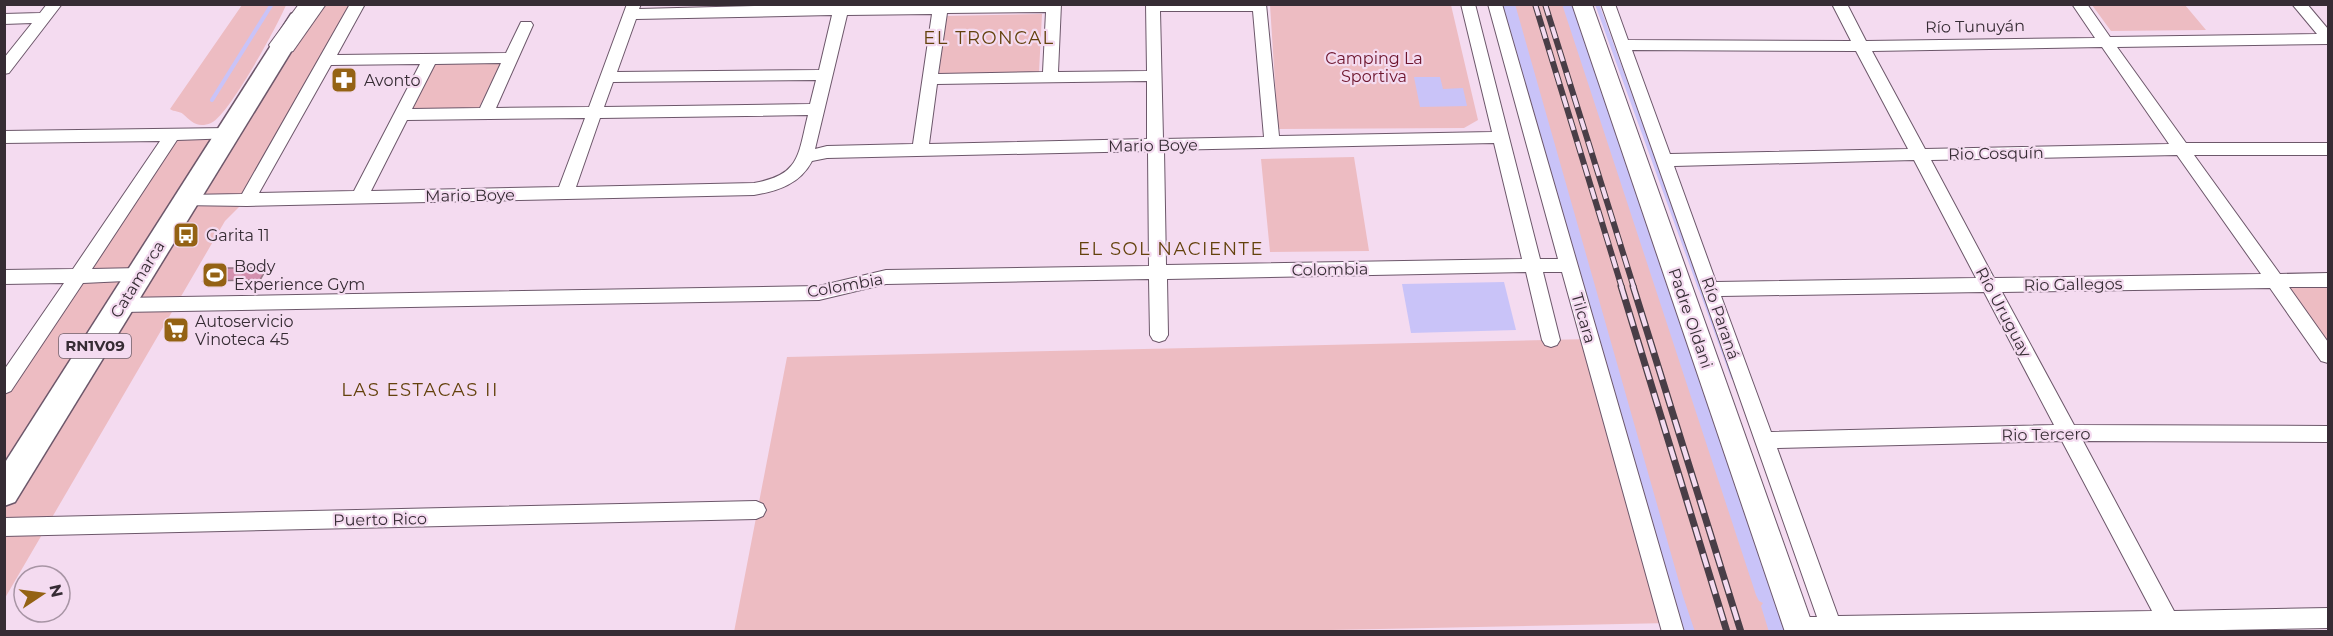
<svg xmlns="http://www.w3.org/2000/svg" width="2333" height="636" font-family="Montserrat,sans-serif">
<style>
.green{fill:#edbcc2}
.water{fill:#c9c3f8}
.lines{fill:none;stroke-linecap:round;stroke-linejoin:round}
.stream-far1{stroke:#c9c3f8;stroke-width:4}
.stream{stroke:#c9c3f8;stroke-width:4.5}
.canal{fill:#c9c3f8;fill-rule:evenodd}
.building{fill:#d38fae;stroke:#947784;stroke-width:1.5}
.street-casing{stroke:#6c576a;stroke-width:2}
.secondary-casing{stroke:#6c576a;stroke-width:2}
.primary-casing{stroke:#6c576a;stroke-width:3}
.highway-casing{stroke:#6c576a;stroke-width:2}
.street{fill:#fff;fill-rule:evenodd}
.secondary{fill:#fff;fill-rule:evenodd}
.primary{fill:#fff;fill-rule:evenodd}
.highway{fill:#fff;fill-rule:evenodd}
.rail-far1-casing{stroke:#493e47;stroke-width:6}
.rail-casing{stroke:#493e47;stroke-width:7}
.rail-far1{stroke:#f4dbf0;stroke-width:4;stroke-dasharray:12;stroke-linecap:butt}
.rail{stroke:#f4dbf0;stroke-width:4.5;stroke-dasharray:14;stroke-linecap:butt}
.labels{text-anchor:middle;stroke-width:4.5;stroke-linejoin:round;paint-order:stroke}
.shield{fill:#f4dbf0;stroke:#6f606c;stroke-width:1.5}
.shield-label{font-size:15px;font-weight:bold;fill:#362c34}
.street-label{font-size:16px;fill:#362c34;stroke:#f4dbf0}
.park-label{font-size:16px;fill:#6c142c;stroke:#f4dbf0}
.poi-label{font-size:16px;fill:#362c34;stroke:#f4dbf0;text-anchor:start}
.neighbourhood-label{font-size:18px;letter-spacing:1.5px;fill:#63410c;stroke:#f4dbf0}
</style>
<rect width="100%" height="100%" fill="#f4dbf0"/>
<path class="green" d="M1495 4 1582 5 1800 631H1673L1670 623 1229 632H734L787 357 1590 339Z
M242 5H286C278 25 229 115 211 123 197 129 191 121 183 114 180 111 174 112 170 109Z
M313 5H358L247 199 225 221 5 598V386L172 135 228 134Z
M1270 5H1451L1478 120 1464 128 1278 129Z
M2092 5H2185L2206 30 2111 31Z
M1042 14 1039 72 939 74 945 16Z
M501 62 478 110H409L434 63Z
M1354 157 1369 251 1270 252 1261 159Z
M2295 284H2328V351L2284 289 2286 285Z"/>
<path class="water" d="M1414 77H1440L1443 89 1463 88 1467 106 1420 107Z
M1504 282 1516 330 1411 333 1402 284Z"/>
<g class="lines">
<path class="stream-far1" d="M1597 4 1700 288
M212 100 272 4"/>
<path class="stream" d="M1700 286 1733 377"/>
<path class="canal" d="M1501 4H1515L1683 596 1695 632H1675Z
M1562 4H1576L1776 595 1774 598 1778 600 1789 632H1769L1761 606 1763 603 1759 601 1756 595Z"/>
</g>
<path class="building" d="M211 268H267L260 280 203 281Z"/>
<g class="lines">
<g class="street-casing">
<path id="street" d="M47 4H62L9 73 4 74V58L32 23 4 24V14L40 13Z
M350 4H365L337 55 506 53 521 22H531L533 25 496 108 589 107 627 4H641L639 9 835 4H1061L1058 72 1147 71 1146 4H1266L1279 136 1492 132 1461 4H1475L1540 259H1558L1488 4H1502L1684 632H1662L1562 272H1543L1560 340 1557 345 1551 347 1545 345 1542 340 1526 272 1167 279 1168 335 1165 340 1159 342 1153 340 1150 335 1149 279 886 284 819 300 121 312 115 310 112 305 115 300 121 298 819 286 886 270 1149 266 1148 151 827 158 812 161C800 184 778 191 754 195L247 206 180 205 178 201 180 197 186 195 242 194ZM1160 11H1253L1264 137 1163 139ZM1046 12 1043 72 938 74 947 13ZM932 14 913 144 827 146 815 149 847 15ZM832 15 819 70 617 72 636 19ZM501 63 480 108 412 109 435 64ZM420 64 354 191 259 193 331 65ZM816 80 810 104 604 107 613 82ZM1147 81V139L929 144 937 84ZM808 115C798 154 801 175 754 183L576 187 600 118ZM585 118 559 187 371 191 407 120ZM1494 143 1522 259 1166 265 1164 150Z
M1601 4H1615L1628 40 1851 41 1832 4H1847L1866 41 2095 38 2072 4H2087L2110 37 2317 34 2292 4H2307L2328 29V44L2117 47 2186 143H2328V155H2194L2280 274 2328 273V287H2289L2328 342V363L2321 361 2270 288 2002 292 2074 425 2328 426V442L2083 441 2174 611 2328 608V628L2119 632H1789L1787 627 1790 620 1798 617H1817ZM2102 47 2169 144 1925 149 1872 51ZM1632 50 1856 51 1908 149 1670 154ZM2177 155 2261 274 1994 278 1931 160ZM1914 160 1976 278 1716 282 1674 166ZM1984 292 2054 425 1771 432 1721 296ZM2062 441 2152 611 1838 616 1777 448Z
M228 128 234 130 236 134 234 138 177 140 92 269 140 268 146 270 149 275 146 280 83 283 11 391 4 394V370L64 283 4 284V270L73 269 160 141 4 143V131Z
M756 501 763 504 766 510 763 516 756 519 4 536V518Z"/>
</g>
<g class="secondary-casing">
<path id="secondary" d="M1572 4H1592L1815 632H1785Z"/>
</g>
<g class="primary-casing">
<path id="primary" d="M299 11 307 14 311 19 15 502 4 506V464L291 14Z"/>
</g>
<g class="highway-casing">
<path id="highway" d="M299 4H326L293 51 283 54 273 51 269 45Z"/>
</g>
<use href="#street" class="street"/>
<use href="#secondary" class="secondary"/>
<use href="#primary" class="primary"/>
<use href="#highway" class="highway"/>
<g class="rail-far1-casing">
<path id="rail-far1" d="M1535 4 1622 288
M1545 4 1634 288"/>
</g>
<g class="rail-casing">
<path id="rail" d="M1621 286 1727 632
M1633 286 1741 632"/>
</g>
<use href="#rail-far1" class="rail-far1"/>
<use href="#rail" class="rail"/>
</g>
<defs>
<g id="pharmacy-square" transform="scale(1.35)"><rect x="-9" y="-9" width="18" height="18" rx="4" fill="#946214" stroke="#f4dbf0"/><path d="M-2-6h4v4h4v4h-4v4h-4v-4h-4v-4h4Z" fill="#fff"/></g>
<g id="bus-square" transform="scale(1.35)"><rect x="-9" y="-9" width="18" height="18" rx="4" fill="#946214" stroke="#f4dbf0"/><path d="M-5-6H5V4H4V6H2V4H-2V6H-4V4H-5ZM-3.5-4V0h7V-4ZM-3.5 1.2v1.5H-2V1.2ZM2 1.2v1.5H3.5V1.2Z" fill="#fff"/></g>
<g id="stadium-square" transform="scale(1.35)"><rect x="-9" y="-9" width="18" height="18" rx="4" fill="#946214" stroke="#f4dbf0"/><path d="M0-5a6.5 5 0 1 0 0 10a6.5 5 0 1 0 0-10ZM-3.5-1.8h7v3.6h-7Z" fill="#fff"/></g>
<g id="supermarket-square" transform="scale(1.35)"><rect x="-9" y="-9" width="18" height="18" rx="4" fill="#946214" stroke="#f4dbf0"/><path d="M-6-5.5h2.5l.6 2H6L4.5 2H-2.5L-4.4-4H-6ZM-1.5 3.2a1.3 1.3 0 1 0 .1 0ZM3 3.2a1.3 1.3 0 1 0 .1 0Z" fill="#fff"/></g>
</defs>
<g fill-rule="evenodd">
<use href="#pharmacy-square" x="344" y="80"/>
<use href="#bus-square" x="186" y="235"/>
<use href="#stadium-square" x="215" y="275"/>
<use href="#supermarket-square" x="176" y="330"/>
</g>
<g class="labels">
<rect class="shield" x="59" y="334" width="72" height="24" rx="4.5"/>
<g class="shield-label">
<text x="95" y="351">RN1V09</text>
</g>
<g class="street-label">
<text transform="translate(1975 26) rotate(-1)" y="6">Río Tunuyán</text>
<text transform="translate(1153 145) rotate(-1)" y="6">Mario Boye</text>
<text transform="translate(1996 153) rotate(-1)" y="6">Rio Cosquín</text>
<text transform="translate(470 195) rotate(-1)" y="6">Mario Boye</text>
<text transform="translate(1330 269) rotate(-1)" y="6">Colombia</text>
<text transform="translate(137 279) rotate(-58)" y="6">Catamarca</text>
<text transform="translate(2073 284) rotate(-1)" y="6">Rio Gallegos</text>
<text transform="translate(845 285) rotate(-10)" y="6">Colombia</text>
<text transform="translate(2004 312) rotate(62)" y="6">Río Uruguay</text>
<text transform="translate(1584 318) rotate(74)" y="6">Tilcara</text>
<text transform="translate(1691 318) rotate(71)" y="6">Padre Oldani</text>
<text transform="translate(1721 318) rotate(71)" y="6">Río Paraná</text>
<text transform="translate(2046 434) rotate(-1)" y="6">Rio Tercero</text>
<text transform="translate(380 519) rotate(-1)" y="6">Puerto Rico</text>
</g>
<g class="park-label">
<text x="1374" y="64">Camping La<tspan x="1374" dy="18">Sportiva</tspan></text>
</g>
<g class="poi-label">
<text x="364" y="86">Avonto</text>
<text x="206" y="241">Garita 11</text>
<text x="234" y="272">Body<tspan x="234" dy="18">Experience Gym</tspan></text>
<text x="195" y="327">Autoservicio<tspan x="195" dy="18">Vinoteca 45</tspan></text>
</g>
<g class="neighbourhood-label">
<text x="989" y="44">EL TRONCAL</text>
<text x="1171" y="255">EL SOL NACIENTE</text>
<text x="420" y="396">LAS ESTACAS II</text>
</g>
</g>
<rect width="2333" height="636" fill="none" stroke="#362c34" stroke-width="12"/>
<g transform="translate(42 594) rotate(77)"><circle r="28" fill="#f4dbf0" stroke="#a895a5" stroke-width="1.5"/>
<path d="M0-4.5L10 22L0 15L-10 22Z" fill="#946214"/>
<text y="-9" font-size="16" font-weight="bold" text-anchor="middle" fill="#362c34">N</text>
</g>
</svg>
